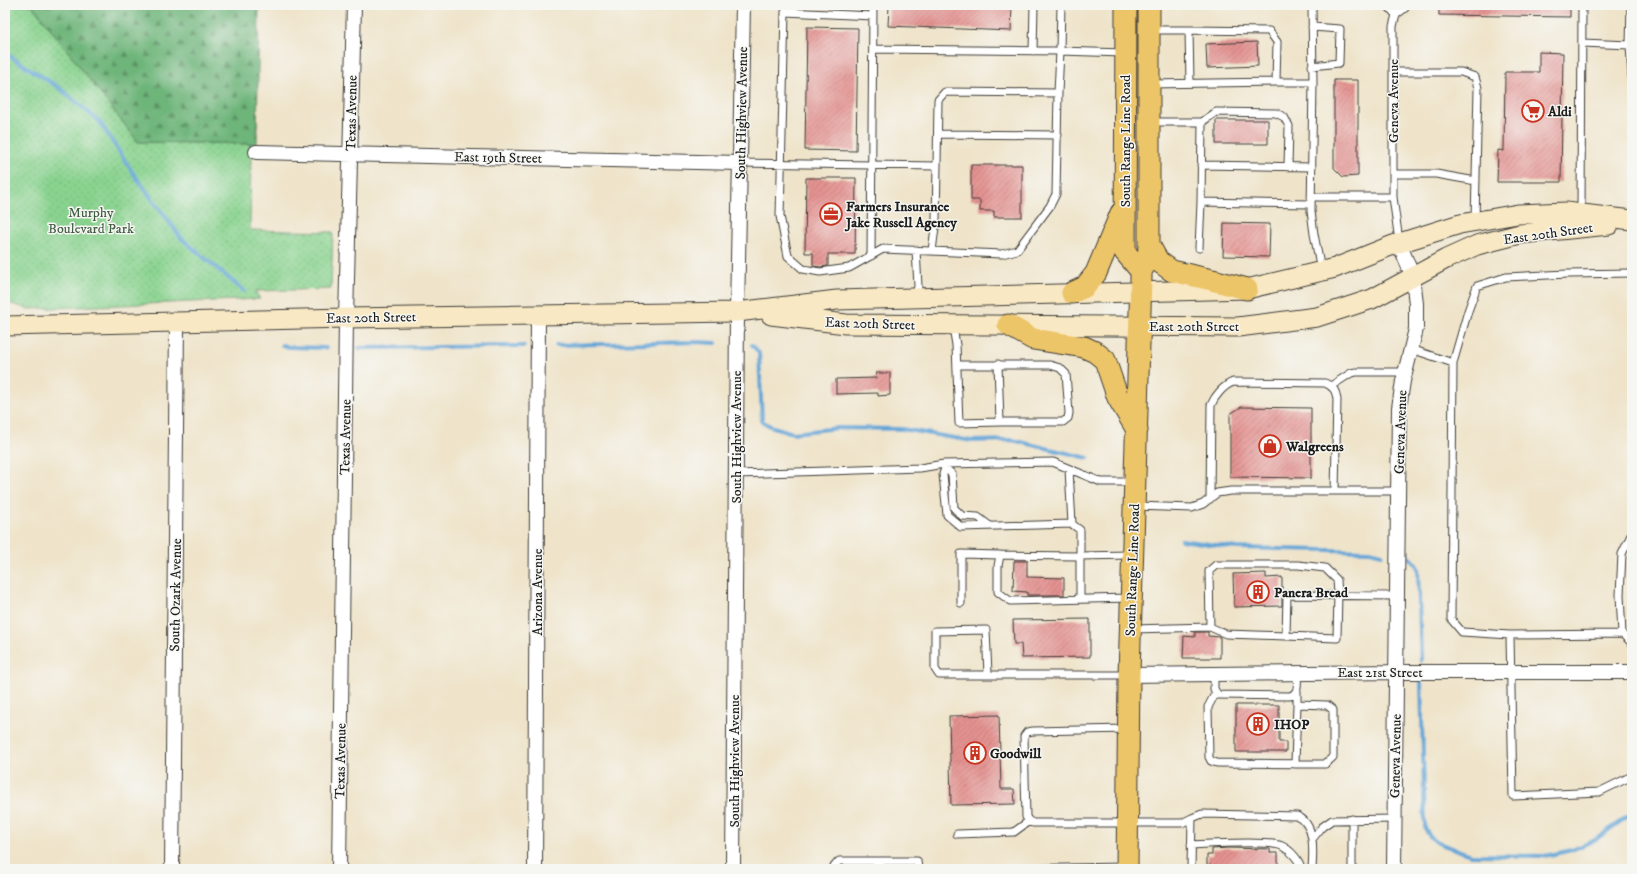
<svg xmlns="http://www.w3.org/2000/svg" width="1637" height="874" font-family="'IM FELL DW Pica',serif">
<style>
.grass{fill:url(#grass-dots);stroke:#527856}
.forest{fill:url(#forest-firs);stroke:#45684b}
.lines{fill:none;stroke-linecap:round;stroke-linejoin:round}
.stream{stroke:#63a5d7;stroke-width:4}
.building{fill:url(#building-hatch)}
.service-casing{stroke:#3c3a36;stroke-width:9}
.minor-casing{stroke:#3c3a36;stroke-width:16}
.secondary-casing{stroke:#3c3a36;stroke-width:21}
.primary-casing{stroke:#3c3a36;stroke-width:23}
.service{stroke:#fff;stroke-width:7}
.minor{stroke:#fff;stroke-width:14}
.secondary{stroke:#f8e8c3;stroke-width:19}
.primary{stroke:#edc569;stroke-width:21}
.labels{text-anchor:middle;stroke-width:3;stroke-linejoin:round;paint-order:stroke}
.street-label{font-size:14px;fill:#1c1c1c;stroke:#f6f6f2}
.poi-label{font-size:14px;font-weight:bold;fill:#1c1c1c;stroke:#f6f6f2;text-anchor:start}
.park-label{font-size:14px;fill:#425c44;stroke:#f6f6f2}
</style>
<defs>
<pattern id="grass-dots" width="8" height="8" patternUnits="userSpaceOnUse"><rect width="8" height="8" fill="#89d38f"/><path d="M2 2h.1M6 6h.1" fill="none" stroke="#76b57b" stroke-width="1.8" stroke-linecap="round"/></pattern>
<pattern id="forest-firs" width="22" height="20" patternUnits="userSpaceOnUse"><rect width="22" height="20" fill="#6eb57a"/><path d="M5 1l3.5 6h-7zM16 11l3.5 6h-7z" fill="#5a9263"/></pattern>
<pattern id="building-hatch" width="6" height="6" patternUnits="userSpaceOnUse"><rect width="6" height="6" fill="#e49391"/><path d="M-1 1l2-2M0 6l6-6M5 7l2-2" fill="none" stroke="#b87776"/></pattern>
</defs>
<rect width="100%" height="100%" fill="#f6f6f2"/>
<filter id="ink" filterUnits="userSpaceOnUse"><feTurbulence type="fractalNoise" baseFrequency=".025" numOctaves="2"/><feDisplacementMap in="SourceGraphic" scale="8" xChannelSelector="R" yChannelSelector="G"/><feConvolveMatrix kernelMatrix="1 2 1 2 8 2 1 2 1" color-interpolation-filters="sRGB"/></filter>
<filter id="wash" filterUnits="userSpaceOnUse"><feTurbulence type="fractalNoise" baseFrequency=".012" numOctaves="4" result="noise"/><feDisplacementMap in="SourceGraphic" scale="16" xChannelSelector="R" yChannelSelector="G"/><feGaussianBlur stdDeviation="0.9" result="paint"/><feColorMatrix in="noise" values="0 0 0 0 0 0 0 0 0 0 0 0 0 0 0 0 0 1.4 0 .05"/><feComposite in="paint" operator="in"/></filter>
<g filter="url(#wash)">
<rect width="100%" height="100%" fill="#efe4ca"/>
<path class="grass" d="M5 5H32L138 142 251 144 250 230 333 232 331 289 255 291 260 299 29 309 5 302Z"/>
<path class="forest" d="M32 5H259L257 144 138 142Z"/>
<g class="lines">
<path class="stream" d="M5 53 58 87 99 121 135 176 182 239 244 291
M282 345 289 347 326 348
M556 345 699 342 716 343
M752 345 759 353 762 421 770 426 793 433 838 428 902 429 972 441 1012 440 1088 458
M359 348 524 346
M1181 540 1237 548 1370 551 1382 554
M1406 555 1413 560 1418 568 1421 661
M1421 683 1425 828 1430 837 1438 843 1471 855 1545 856 1572 850 1595 840 1632 813"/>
</g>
<g id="blocks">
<path class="building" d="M889 5H1012L1011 31 888 26Z
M1439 5H1570V17L1439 15Z
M807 27 858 28 856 151 805 150Z
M1257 42 1258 66 1207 68 1206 44Z
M1539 52 1563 53 1561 182H1497L1498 150 1504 151 1505 72H1539Z
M1334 80H1358V176L1343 177 1334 168Z
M1216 120H1268V144H1216Z
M971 165H1022V217H994V211H980V200H971Z
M806 178H856L855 254H828V266L820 267 813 266V253H805Z
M1224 223 1270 224 1269 257 1223 256Z
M876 373H890V395L878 396V393L836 394V379L877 378Z
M1241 407 1311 408V478L1230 477V414Z
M1014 561H1027V577L1064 578V595H1027V592L1013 591Z
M1266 573V578L1282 577V606L1234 607 1233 574Z
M1090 619V657L1022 658 1021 644H1014L1013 620Z
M1195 632H1208V636L1220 637V658H1183L1184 636 1195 637Z
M1236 705H1279V742H1286V752H1236Z
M999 715 1001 789H1014L1015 804 951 805 949 716Z
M1228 848 1270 849V853H1278V869H1211V865L1207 866V855H1212V849Z"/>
</g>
</g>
<g filter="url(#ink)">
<use href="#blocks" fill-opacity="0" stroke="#3c3a36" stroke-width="1"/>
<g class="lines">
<g class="service-casing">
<path id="service" d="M787 5 785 12 780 216 788 256 803 269 820 272 849 268 883 249 1002 254 1017 250 1050 206 1056 194 1058 93
M1312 5 1313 82
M1387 5 1396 15
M1631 5 1630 45H1632
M785 12 873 16
M1312 27 1340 29 1339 63 1312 66
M1150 30H1189L1190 83
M1582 43 1630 45 1632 77
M873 49 1060 51 1061 5
M1033 51 1034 5
M1393 72H1461L1475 77 1478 88 1475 221
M1276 82H1313L1311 211 1314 234 1321 270
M1150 84 1276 82 1277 42 1269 31 1189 30
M1151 122H1202L1201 202
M1202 122 1216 112 1276 113 1284 117 1289 126 1288 167
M938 134 1058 135
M740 163 937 166 938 100 945 92 1058 93 1060 51 1124 53
M1201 165 1312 167
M1393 174H1436L1476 181
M1311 197H1393
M1581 213 1582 5
M1399 241 1393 197V26L1396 15 1405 8 1406 5
M1199 248 1201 202 1311 204
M916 250 918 286 916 297
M932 251 936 220 937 166
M871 256 873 5
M1632 273 1568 274 1506 277 1477 286 1468 311 1453 363 1451 619 1462 632 1510 635 1513 796 1599 792 1632 776
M953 327 956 345 959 423 1000 422 998 364
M1411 349 1453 363
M957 365H1050L1060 368 1066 374 1069 413 1068 418 1063 422H1000
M1331 386 1351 373 1356 372H1406
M944 464 945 468 943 474 947 515 961 527 1072 524 1080 530V599
M945 468 952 474 954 508 962 516 978 517 990 526
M1069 469 1072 524
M736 474 920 468 944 464 1053 462 1101 482H1133
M1210 499 1211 405C1215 396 1223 386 1233 382L1325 383C1334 387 1336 391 1337 400L1335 491
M1136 506 1192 508 1203 504 1217 493 1231 491H1398
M1632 533 1622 554 1620 595 1622 634 1632 643
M1129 598 1010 601 998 592V566L1000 555 1080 556 1130 555
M961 603V554L1000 555
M1132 629 1210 627
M1510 635 1622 634
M1286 636 1226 634 1210 627 1209 571 1216 565H1298L1325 568 1337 580 1338 594 1337 638 1286 636 1287 595 1397 596
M988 674 986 630 935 631V669L939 675H1127
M1214 674V689L1218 695 1290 696C1300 693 1297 682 1297 673
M1216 692 1208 707 1209 757 1211 761 1217 763 1325 764 1333 757V710L1327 705 1297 704V691
M1127 729 1033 731 1027 732 1024 736 1026 817 1029 821 1033 823H1182L1192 818
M1295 764 1297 704
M1352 819V869
M957 834 1014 832 1029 821
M1313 838 1322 827 1332 820 1394 819
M1191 845C1209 844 1269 840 1282 846 1290 850 1300 860 1301 869
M832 869 839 861H917L918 869
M1009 869 1125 867
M1191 869 1192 818 1202 814 1297 816C1316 824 1313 853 1312 869"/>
</g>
<g class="minor-casing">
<path id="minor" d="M256 152 740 163
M1129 675 1396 672H1632
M172 869 177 322
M339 869 346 318 354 5
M535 869 538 314
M733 869 737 312 743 5
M1394 869 1399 408 1403 381 1416 329V304L1413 277 1399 243"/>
</g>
<g class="secondary-casing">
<path id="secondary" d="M771 315 846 324 1238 327 1317 317 1372 299 1446 259 1477 245 1520 234 1609 225
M5 326 346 318 737 312 837 300 1247 289 1335 268 1393 245 1460 224 1518 214 1566 212 1632 220"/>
</g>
<g class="primary-casing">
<path id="primary" d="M1126 5 1125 252 1141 271V278L1129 675 1127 869
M1149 245 1158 261 1172 271 1212 280 1247 289
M1141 271 1148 260 1149 245V5
M1072 293 1085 287 1096 273 1121 213
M1008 325 1033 339 1084 347 1095 352 1105 360 1118 398 1137 430"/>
</g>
<use href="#service" class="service"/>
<use href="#minor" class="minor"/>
<use href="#secondary" class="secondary"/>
<use href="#primary" class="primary"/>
</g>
</g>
<defs>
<g id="supermarket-ring" transform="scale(1.15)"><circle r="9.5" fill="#f6f6f2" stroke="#c8321e" stroke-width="1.5"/><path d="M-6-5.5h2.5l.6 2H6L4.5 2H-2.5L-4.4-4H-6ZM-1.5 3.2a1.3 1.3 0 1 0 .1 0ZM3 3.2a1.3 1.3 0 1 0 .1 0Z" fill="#c8321e"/></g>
<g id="office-ring" transform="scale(1.15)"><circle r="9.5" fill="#f6f6f2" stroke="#c8321e" stroke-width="1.5"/><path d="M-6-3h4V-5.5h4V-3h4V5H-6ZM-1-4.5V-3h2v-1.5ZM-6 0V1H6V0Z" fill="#c8321e"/></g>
<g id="shop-ring" transform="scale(1.15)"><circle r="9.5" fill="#f6f6f2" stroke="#c8321e" stroke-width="1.5"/><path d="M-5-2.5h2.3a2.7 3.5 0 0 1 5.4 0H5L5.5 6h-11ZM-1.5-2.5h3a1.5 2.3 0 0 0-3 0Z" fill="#c8321e"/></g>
<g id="building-ring" transform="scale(1.15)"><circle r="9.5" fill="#f6f6f2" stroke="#c8321e" stroke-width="1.5"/><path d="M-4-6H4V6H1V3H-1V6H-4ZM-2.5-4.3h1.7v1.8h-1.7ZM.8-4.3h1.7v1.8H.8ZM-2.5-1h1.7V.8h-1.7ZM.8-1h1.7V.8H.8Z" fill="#c8321e"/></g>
</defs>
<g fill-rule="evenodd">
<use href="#supermarket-ring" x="1533" y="111"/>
<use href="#office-ring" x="831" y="214"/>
<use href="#shop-ring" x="1270" y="446"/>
<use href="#building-ring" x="1258" y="592"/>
<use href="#building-ring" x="1258" y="724"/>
<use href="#building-ring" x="975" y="753"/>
</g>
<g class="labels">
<g class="street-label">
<text transform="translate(1393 101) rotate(-90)" y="5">Geneva Avenue</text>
<text transform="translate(351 113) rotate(-89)" y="5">Texas Avenue</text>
<text transform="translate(741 113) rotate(-89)" y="5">South Highview Avenue</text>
<text transform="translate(1125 141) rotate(-90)" y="5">South Range Line Road</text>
<text transform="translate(498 157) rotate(1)" y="5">East 19th Street</text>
<text transform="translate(1548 233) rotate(-8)" y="5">East 20th Street</text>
<text transform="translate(371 317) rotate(-1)" y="5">East 20th Street</text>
<text transform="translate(870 323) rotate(2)" y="5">East 20th Street</text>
<text x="1194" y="331">East 20th Street</text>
<text transform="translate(1400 432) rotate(-88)" y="5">Geneva Avenue</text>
<text transform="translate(345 437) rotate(-89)" y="5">Texas Avenue</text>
<text transform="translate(736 437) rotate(-90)" y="5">South Highview Avenue</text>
<text transform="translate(1132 570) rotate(-88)" y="5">South Range Line Road</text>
<text transform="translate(537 592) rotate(-90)" y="5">Arizona Avenue</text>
<text transform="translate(175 595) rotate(-89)" y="5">South Ozark Avenue</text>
<text x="1380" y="677">East 21st Street</text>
<text transform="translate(1395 756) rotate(-89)" y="5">Geneva Avenue</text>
<text transform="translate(340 761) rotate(-89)" y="5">Texas Avenue</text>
<text transform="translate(734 761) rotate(-90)" y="5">South Highview Avenue</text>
</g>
<g class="poi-label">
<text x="1548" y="116">Aldi</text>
<text x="846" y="211">Farmers Insurance<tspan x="846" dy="16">Jake Russell Agency</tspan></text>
<text x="1286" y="451">Walgreens</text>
<text x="1274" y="597">Panera Bread</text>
<text x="1274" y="729">IHOP</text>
<text x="990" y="758">Goodwill</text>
</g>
<g class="park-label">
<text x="91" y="217">Murphy<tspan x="91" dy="16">Boulevard Park</tspan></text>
</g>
</g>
<rect width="1637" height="874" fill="none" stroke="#f6f6f2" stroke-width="20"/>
</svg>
